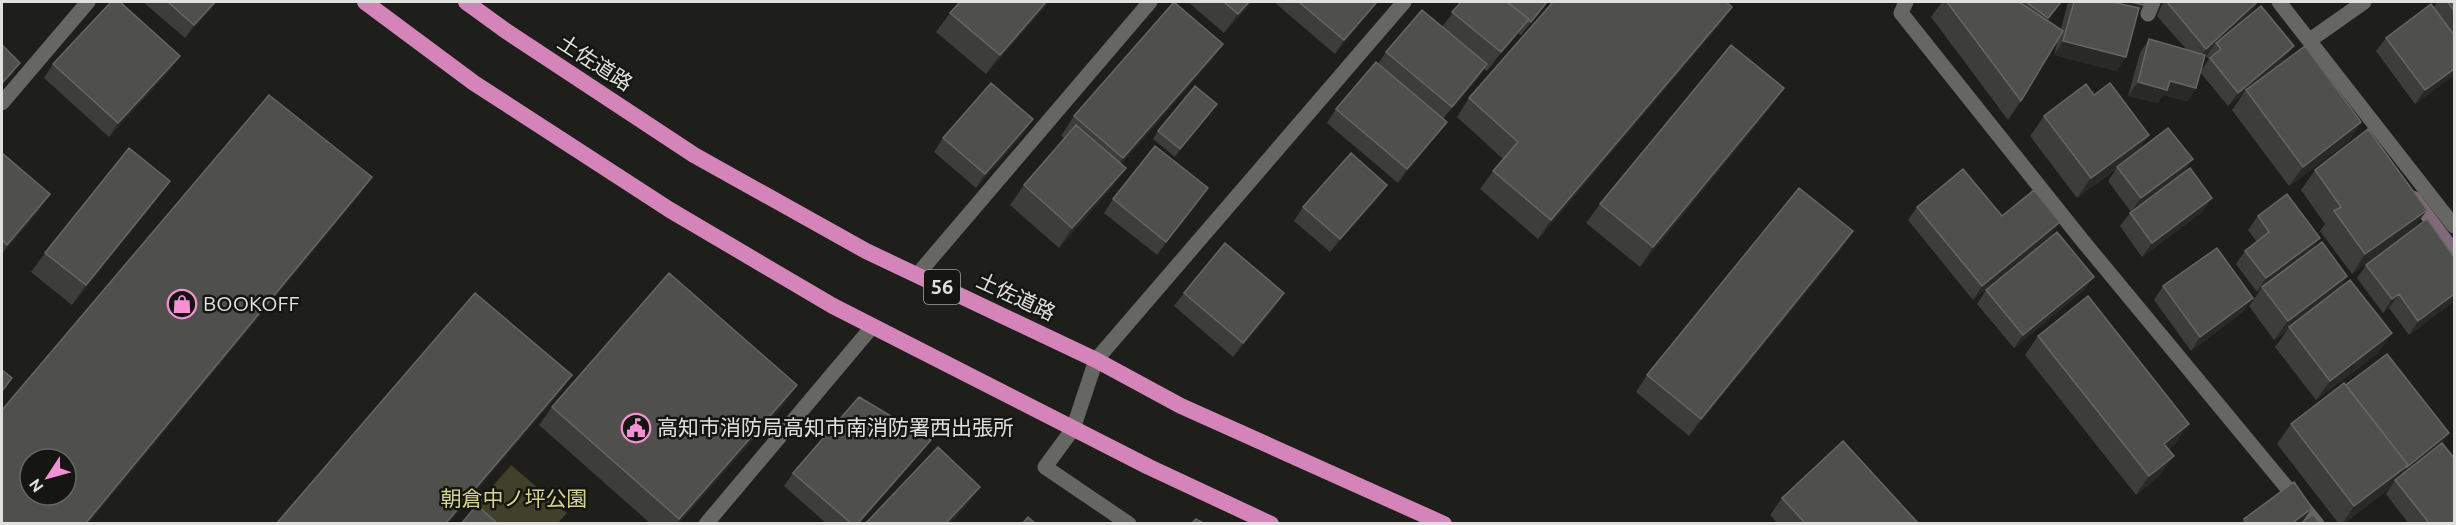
<svg xmlns="http://www.w3.org/2000/svg" width="2456" height="525" font-family="Ubuntu,'Noto Sans JP',sans-serif">
<style>
.green{fill:#41402a}
.lines{fill:none;stroke-linecap:round;stroke-linejoin:round}
.stream{stroke:#806978;stroke-width:14}
.minor{stroke:#666662;stroke-width:15}
.trunk{stroke:#d484b8;stroke-width:16}
.wall{fill:#3d3d3a;fill-rule:evenodd}
.shaded-wall{fill:#292926}
.building{fill:#4f4f4c;stroke:#666663;stroke-width:1.5;fill-rule:evenodd}
.labels{text-anchor:middle;stroke-width:5;stroke-linejoin:round;paint-order:stroke}
.shield{fill:#151512;stroke:#a3a3a1;stroke-width:1.5}
.shield-label{font-size:20px;font-weight:bold;fill:#e0e0de}
.street-label{font-size:21px;fill:#e0e0de;stroke:#151512}
.poi-label{font-size:21px;fill:#e0e0de;stroke:#151512;text-anchor:start}
.park-label{font-size:21px;fill:#d4d28e;stroke:#151512}
</style>
<rect width="100%" height="100%" fill="#1e1e1b"/>
<path class="green" d="M511 465 567 513 558 523 486 524 471 511Z"/>
<g class="lines">
<path class="stream" d="M2414 198 2454 251"/>
<path class="minor" d="M1906 2 1901 13 2082 240 2317 524
M2279 2 2454 226
M2148 14 2153 2
M2310 40 2364 2
M2 103 88 2
M917 275 1150 2
M706 524 872 327
M1129 524 1045 467 1073 429 1096 360 1404 2"/>
<path class="trunk" d="M365 2 474 83 670 210 833 306 1149 467 1271 524
M466 2 506 31 694 155 866 251 1096 360 1181 406 1444 524"/>
</g>
<path class="wall" d="M143 2H217L185 38Z
M960 2H1049L986 74 936 32 950 13Z
M1188 2H1252L1224 33Z
M1274 2H1377L1368 13 1335 54Z
M1461 2H1548L1521 35 1518 33 1487 71 1484 69 1478 78 1443 119 1437 135 1398 183 1327 123 1336 109 1378 64 1386 52 1442 27Z
M1942 2H2062L2048 20 2061 29 2067 5 2069 2H2145L2137 14 2117 71 2054 55 2058 40 2021 101 2008 120 1931 17Z
M2163 2H2258L2251 12 2233 29 2284 60 2265 76 2361 122 2348 142 2289 186 2232 110 2243 94 2228 106 2200 72 2196 88 2187 101 2163 95 2158 103 2128 96 2140 53 2149 39 2186 49 2157 16ZM2212 48 2206 56 2209 59 2201 71 2205 55Z
M2437 2H2454V75L2415 104 2376 51 2386 38 2434 7Z
M1732 7 1719 25 1538 239 1480 189 1493 171 1503 159 1457 117 1469 98Z
M1223 44 1209 63 1121 164 1112 187 1059 248 1010 205 1024 185 1064 138 1061 136 1074 116Z
M53 64 171 69 109 137 44 78Z
M1784 88 1770 108 1640 267 1586 223 1600 204Z
M2094 95 2149 135 2137 152 2193 159 2183 173 2203 211 2142 257 2120 226 2131 212 2108 181 2116 169 2077 198 2030 136 2044 116Z
M1217 104 1175 157 1153 139 1158 131Z
M1024 133 976 188 934 152 943 138Z
M2 153 41 208 2 254Z
M2315 170 2427 210 2413 229 2352 274 2320 231 2325 224 2301 190Z
M1208 188 1157 255 1104 213 1113 199Z
M1378 198 1330 252 1294 221 1303 207Z
M156 200 72 305 31 272 45 253Z
M1917 207 2002 216 2051 235 1973 300 1908 220Z
M2258 216 2312 250 2347 276 2339 289 2378 353 2316 400 2275 347 2286 332 2274 340 2249 306 2261 289 2257 292 2236 264 2245 251 2257 242 2248 230Z
M1842 248 1689 436 1636 392 1647 375Z
M2366 265 2454 301 2409 335 2389 308 2383 313 2357 278Z
M2094 277 2084 290 2014 348 1977 304 1986 290Z
M2163 286 2244 311 2191 351 2154 300Z
M1184 293H1284L1275 307 1233 357 1174 306Z
M2038 336 2176 443 2169 449 2160 475 2136 495 2025 355Z
M797 385 784 404 678 524H651L539 425 552 407Z
M2346 385 2442 443 2454 524H2409L2386 494 2390 488 2343 524H2339L2277 444 2291 424Z
M921 453 859 524H827L784 486 793 473Z
M1782 498 1919 524H1778L1770 515Z
M2244 519 2303 521 2320 524H2241Z"/>
<path class="shaded-wall" d="M215 2H217L185 38 194 25Z
M1046 2H1049L986 74 1000 55Z
M1249 2H1252L1224 33 1238 14Z
M1377 2 1368 13 1335 54 1344 40Z
M1547 2H1548L1521 35 1531 22Z
M2075 2H2131L2144 5 2134 18Z
M2257 2H2258L2251 12 2217 44 2216 43 2212 48 2197 62 2206 49Z
M1732 7 1719 25 1538 239 1551 220Z
M1529 19 1515 38 1487 71 1501 52Z
M2063 41 2126 57 2117 71 2054 55Z
M1223 44 1209 63 1109 178 1123 158Z
M2294 46 2284 60 2247 91 2246 90 2243 94 2228 106 2238 93Z
M180 56 171 69 109 137 118 123Z
M20 63 11 76 2 86V83Z
M1487 64 1478 78 1442 120 1452 107Z
M2454 69V75L2415 104 2425 90Z
M2170 81 2196 88 2187 101 2163 95 2158 103 2128 96 2138 82Z
M1784 88 1770 108 1640 267 1653 247Z
M1217 104 1211 112 1175 157 1180 149Z
M1033 119 1024 133 976 188 985 174Z
M1447 122 1437 135 1398 183 1407 169Z
M2361 122 2348 142 2289 186 2303 167Z
M2149 135 2135 154 2077 198 2091 178Z
M2193 159 2183 173 2131 212 2141 198Z
M1126 168 1112 187 1059 248 1072 228Z
M372 177 359 196 88 524H85Z
M170 181 156 200 72 305 86 285Z
M1387 185 1378 198 1330 252 1340 239Z
M1208 188 1199 202 1157 255 1166 242Z
M50 194 41 208 2 254 7 245Z
M2212 198 2203 211 2142 257 2152 243Z
M2427 210 2413 229 2352 274 2365 254Z
M2060 222 2051 235 1973 300 1982 286Z
M1853 231 1842 248 1689 436 1701 419Z
M2320 238 2311 251 2257 292 2266 278Z
M2347 276 2334 296 2289 327 2286 332 2274 340 2288 321Z
M2094 277 2084 290 2014 348 2023 335Z
M1284 293 1275 307 1233 357 1243 343Z
M2399 294 2389 308 2383 313 2392 299Z
M2454 294V301L2409 335 2418 321Z
M2253 298 2244 311 2191 351 2200 337Z
M2392 333 2378 353 2316 400 2330 381Z
M572 375 558 395 448 524H445Z
M797 385 784 404 678 524H676Z
M2189 424 2176 443 2151 463 2164 444Z
M2449 433 2440 447 2397 480 2407 467Z
M931 440 921 453 859 524H857Z
M2174 456 2160 475 2136 495 2149 476Z
M2408 465 2396 481 2395 480 2390 488 2342 524 2354 506Z
M980 487 966 506 950 524H945Z
M2312 508 2303 521 2300 524H2291Z"/>
<path class="building" d="M111 2H120L180 56 118 123 53 64Z
M168 2H215L194 25Z
M960 2H1046L1000 55 950 13Z
M1174 2 1223 44 1123 158 1074 116Z
M1224 2H1249L1238 14Z
M1299 2H1377L1344 40Z
M1461 2H1507L1529 19 1501 52 1452 12Z
M1507 2H1547L1531 22 1528 20 1529 19Z
M1553 2H1726L1732 7 1551 220 1493 171 1518 142 1469 98Z
M1947 2H2019L2063 31 2021 101Z
M2026 2H2061L2048 18Z
M2074 2H2112L2139 8 2126 57 2063 41Z
M2131 2H2145L2144 5Z
M2167 2H2257L2206 49Z
M2448 2H2454V11Z
M2431 4 2454 35V69L2425 90 2386 38Z
M2261 6 2294 46 2238 93 2210 58 2221 49 2216 43Z
M1422 10 1487 64 1452 107 1386 52Z
M2149 39 2205 55 2196 88 2170 81 2167 90 2138 82Z
M2 45 20 63 2 83Z
M1731 45 1784 88 1653 247 1600 204Z
M2305 46 2361 122 2303 167 2246 90Z
M1376 62 1447 122 1407 169 1336 109Z
M991 83 1033 119 985 174 943 138Z
M2110 83 2149 135 2091 178 2044 116 2086 84 2094 95Z
M1195 86 1217 104 1180 149 1158 131Z
M269 95 372 177 85 524H2V410ZM30 459H66V495H30Z
M1076 125 1126 168 1072 228 1024 185Z
M2168 128 2193 159 2141 198 2117 167Z
M2368 129 2427 210 2365 254 2334 211 2341 207 2315 170Z
M1155 146 1208 188 1166 242 1113 199Z
M129 148 170 181 86 285 45 253Z
M2 153 50 194 7 245 2 240Z
M1351 153 1387 185 1340 239 1303 207Z
M2190 168 2212 198 2152 243 2130 213Z
M1963 169 2002 216 2034 190 2060 222 1982 286 1917 207Z
M1799 188 1853 231 1701 419 1647 375Z
M2287 194 2320 238 2266 278 2245 251 2269 232 2258 216Z
M2427 219 2454 257V294L2418 321 2399 294 2392 299 2366 265Z
M2057 232 2094 277 2023 335 1986 290Z
M2322 242 2347 276 2288 321 2262 287Z
M1225 243 1284 293 1243 343 1184 293Z
M2217 248 2253 298 2200 337 2163 286Z
M669 273 797 385 679 519 552 407Z
M2350 280 2392 333 2330 381 2289 327Z
M475 293 572 375 445 524H276Z
M2088 296 2189 424 2164 444 2174 456 2149 476 2038 336Z
M2387 354 2449 433 2407 467 2406 466 2408 465 2346 385Z
M2 370 12 378 2 391Z
M2344 383 2408 465 2354 506 2291 424Z
M859 397 931 440 857 524H852L793 473Z
M1843 441 1919 524H1806L1782 498Z
M2442 443 2454 458V524H2430L2395 480Z
M938 447 980 487 945 524H865Z
M2294 482 2312 508 2291 524H2248L2244 519Z
M477 505 498 524H461Z
M2313 514 2320 524H2300Z
M1028 517 1036 524H1022Z
M1196 519 1205 524H1191Z"/>
<defs>
<g id="shop-ring" transform="scale(1.5)"><circle r="9.5" fill="#151512" stroke="#f491d3" stroke-width="1.5"/><path d="M-5-2.5h2.3a2.7 3.5 0 0 1 5.4 0H5L5.5 6h-11ZM-1.5-2.5h3a1.5 2.3 0 0 0-3 0Z" fill="#f491d3"/></g>
<g id="civic-ring" transform="scale(1.5)"><circle r="9.5" fill="#151512" stroke="#f491d3" stroke-width="1.5"/><path d="M-.6-6.5H3V-4.5H.6V-3L4-1V1h2V6H-6V1h2V-1L-.6-3ZM-1.2 2.5V6h2.4V2.5Z" fill="#f491d3"/></g>
</defs>
<g fill-rule="evenodd">
<use href="#shop-ring" x="182" y="304"/>
<use href="#civic-ring" x="636" y="428"/>
</g>
<g class="labels">
<rect class="shield" x="924" y="270" width="36" height="34" rx="4.5"/>
<g class="shield-label">
<text x="942" y="294">56</text>
</g>
<g class="street-label">
<text transform="translate(595 63) rotate(33)" y="7">土佐道路</text>
<text transform="translate(1016 297) rotate(25)" y="7">土佐道路</text>
</g>
<g class="poi-label">
<text x="203" y="311">BOOKOFF</text>
<text x="657" y="435">高知市消防局高知市南消防署西出張所</text>
</g>
<g class="park-label">
<text x="514" y="506">朝倉中ノ坪公園</text>
</g>
</g>
<rect width="2456" height="525" fill="none" stroke="#e0e0de" stroke-width="6"/>
<g transform="translate(48 477) rotate(234)"><circle r="28" fill="#151512" stroke="#666664" stroke-width="1.5"/>
<path d="M0-4.5L10 22L0 15L-10 22Z" fill="#f491d3"/>
<text y="-9" font-size="16" font-weight="bold" text-anchor="middle" fill="#e0e0de">N</text>
</g>
</svg>
